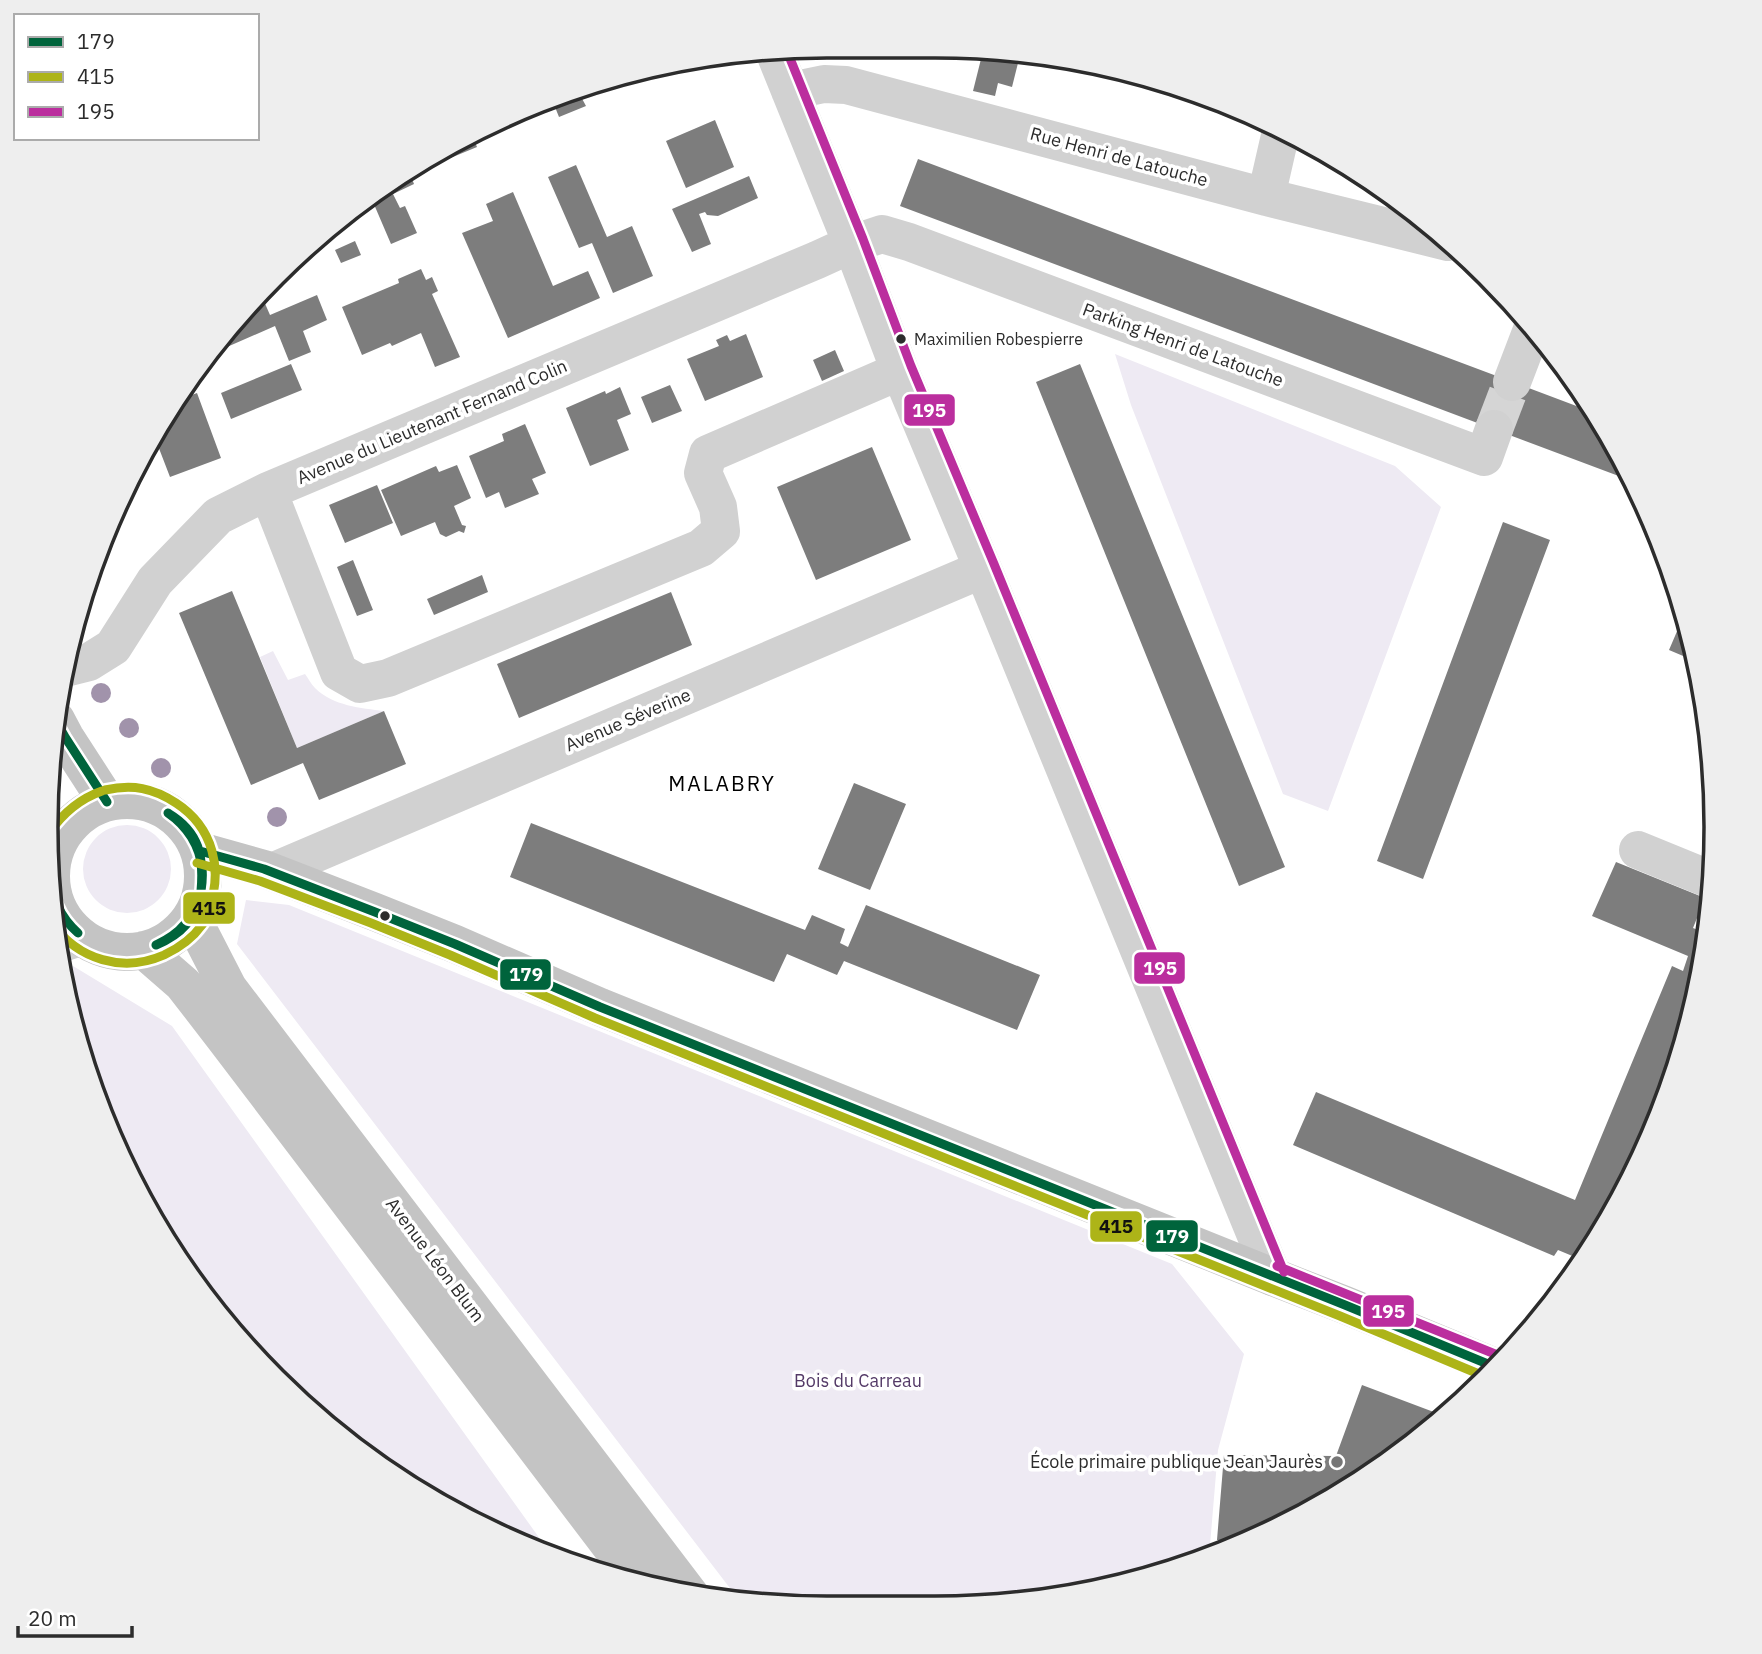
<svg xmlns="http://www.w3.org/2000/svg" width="1762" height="1654" font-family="'IBM Plex Sans',sans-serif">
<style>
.green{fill:#eeeaf3}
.building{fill:#7d7d7d}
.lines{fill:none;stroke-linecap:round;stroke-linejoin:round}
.minor-tunnel{stroke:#d5d5d5;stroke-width:38;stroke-dasharray:38 19;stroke-linecap:butt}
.minor{stroke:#d1d1d1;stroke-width:38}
.major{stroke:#c4c4c4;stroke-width:38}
.bus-1-casing{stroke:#fff;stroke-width:14}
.bus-2-casing{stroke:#fff;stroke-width:14}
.bus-3-casing{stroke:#fff;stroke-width:14}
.bus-1{stroke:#00643c;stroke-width:9}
.bus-2{stroke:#adb418;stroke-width:9}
.bus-3{stroke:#bb2e9e;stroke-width:9}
.tree{fill:#a193ab}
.bus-dot{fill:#2c2c2c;stroke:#fff;stroke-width:2.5}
.poi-dot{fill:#767676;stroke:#fff;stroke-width:2.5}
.labels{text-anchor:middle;stroke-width:7;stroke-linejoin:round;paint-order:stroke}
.bus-label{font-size:16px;fill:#2c2c2c;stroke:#fff;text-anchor:start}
.street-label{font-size:18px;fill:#2c2c2c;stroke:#fff}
.park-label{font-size:18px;fill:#543a67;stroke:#fff}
.poi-label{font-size:18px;fill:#2c2c2c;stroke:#fff;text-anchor:end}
.quarter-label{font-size:21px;letter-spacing:2px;fill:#000;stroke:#fff}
.rim{fill:none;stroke:#2c2c2c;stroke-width:3.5}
.line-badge{stroke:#fff;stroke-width:2.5}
.badge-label{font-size:19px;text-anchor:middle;font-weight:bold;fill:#fff}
.pale-badge-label{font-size:19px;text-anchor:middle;font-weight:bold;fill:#111}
</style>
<rect width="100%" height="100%" fill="#fff"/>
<path class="green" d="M1115 354 1395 466 1441 507 1328 811 1283 794 1131 405Z
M273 651 288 680 305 674C308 678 311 684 315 688 333 706 361 708 384 711L297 748 260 657Z
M83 869a44 44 0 1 1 88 0a44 44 0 1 1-88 0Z
M246 900 289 905 1172 1264 1244 1354 1218 1450 1209 1557 1187 1567 1037 1602 827 1608 739 1600 237 944Z
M73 966 172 1026 553 1557 528 1549 392 1477 274 1379 177 1261 87 1079 62 972Z"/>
<path class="building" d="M984 47 1006 50 1005 56 1019 59 1012 87 998 83 995 96 973 91Z
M579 93 586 106 559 117 553 102Z
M537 107 538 110 504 125 502 119Z
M715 120 734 167 686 188 666 141Z
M471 133 477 147 431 166 428 159Z
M1300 138 1327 155 1326 158 1296 150Z
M918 159 1595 413 1612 437 1632 481 900 206Z
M576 165 607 237 632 226 653 276 613 293 592 243 579 248 548 177Z
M409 171 414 184 393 194 400 208 405 206 417 233 391 244 370 195Z
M749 176 758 198 718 216 707 215 705 212 699 214 711 244 692 252 672 209Z
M513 192 553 286 588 271 600 298 508 338 462 233 493 221 486 204Z
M355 241 361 255 341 263 335 250Z
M421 269 426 280 432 277 438 291 432 294 460 357 435 367 421 333 392 346 390 343 362 355 342 307 399 283 398 279Z
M317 295 327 320 303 331 311 352 289 361 275 326 211 354 239 312 246 306 263 299 270 315Z
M746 334 763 377 705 401 687 359 719 346 716 340 727 335 730 341Z
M835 350 844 371 822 381 813 360Z
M291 364 302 390 231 419 221 393Z
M1080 364 1285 867 1239 886 1036 382Z
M670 385 682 411 652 423 641 397Z
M620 387 631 414 617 420 629 450 590 466 566 408 605 391 606 394Z
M197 393 221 458 170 477 155 438 181 399Z
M525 424 546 473 532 479 539 494 505 508 499 492 486 498 469 456 504 441 502 434Z
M872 447 911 540 816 580 777 487Z
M457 465 471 498 454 506 462 525 466 526 464 533 459 531 446 537 440 534 435 522 401 536 381 490 436 466 439 472Z
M377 485 393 523 345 543 329 505Z
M1503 522 1550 540 1423 879 1377 861Z
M353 560 373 610 357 616 337 567Z
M482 575 488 592 434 615 427 599Z
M232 591 297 748 384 711 406 764 319 800 303 763 251 785 179 613Z
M671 592 692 645 519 718 497 664Z
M1684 615 1695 661 1669 650Z
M854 783 906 804 870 890 818 869Z
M531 823 805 930 812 915 845 929 840 943 848 947 866 905 1040 975 1017 1030 844 961 837 975 787 954 774 982 510 877Z
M1616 862 1705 898 1693 928 1706 933 1690 1029 1636 1172 1582 1260 1558 1250 1554 1256 1293 1145 1316 1092 1575 1200 1672 966 1683 971 1688 956 1592 916Z
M1362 1385 1447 1417 1326 1504 1239 1543 1217 1540 1224 1455 1336 1456Z"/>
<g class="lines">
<path class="minor-tunnel" d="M1494 429 1512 382"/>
<path class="minor" d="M776 56 852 244 900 371 983 569 1273 1277
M790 91 824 84 846 85 1266 197 1448 242
M1266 197 1282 127
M1512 382 1533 327
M268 491 339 672 360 684 388 678 701 548 721 531 718 507 703 473 708 454 900 371
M65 668 89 662 113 647 155 581 218 516 268 491 817 260 852 244 882 234 909 242 1484 457 1494 429
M1638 850 1714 881
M50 871 51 870
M272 872 983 569
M56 945 81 937"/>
<path class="major" d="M56 720 65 737 107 802
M51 876a76 76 0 1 1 152 0a76 76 0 1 1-152 0Z
M200 851 264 869 375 912 455 944 600 1007 1273 1277 1345 1305 1495 1367
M192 918 228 988 690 1595
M144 950 183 984 224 1037 638 1582"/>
<g class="bus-1-casing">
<path id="bus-1" d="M56 721 65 737 107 802
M168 813C200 832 204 857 201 891
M168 813C187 826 200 846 202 869 203 876 202 884 201 891
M200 851 264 869 375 912 455 944 600 1007 1345 1305 1495 1367
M51 873C51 896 60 917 78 933
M51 873C51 897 60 917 78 933
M156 945C183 932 191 920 201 891
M156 945C182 934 195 920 201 891"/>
</g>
<g class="bus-2-casing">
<path id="bus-2" d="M49 833C63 813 79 799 102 791
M197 863 260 881 371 923 450 955 595 1018 1340 1316 1486 1377
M52 923C78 960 123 973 164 955 179 948 192 939 202 925 205 921 206 916 208 911 224 870 213 827 176 803 153 788 133 784 105 790"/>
</g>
<g class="bus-3-casing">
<path id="bus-3" d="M789 56 863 239 911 366 994 564 1284 1272
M1277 1266 1500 1356"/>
</g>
<use href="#bus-1" class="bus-1"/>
<use href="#bus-2" class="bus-2"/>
<use href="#bus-3" class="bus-3"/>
</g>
<g class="tree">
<circle cx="101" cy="693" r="10"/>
<circle cx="129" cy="728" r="10"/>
<circle cx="161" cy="768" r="10"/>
<circle cx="277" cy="817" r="10"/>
</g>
<g class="bus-dot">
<circle cx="901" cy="339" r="6"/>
<circle cx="385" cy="916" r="6"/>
</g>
<circle class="poi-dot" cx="1337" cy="1462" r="7"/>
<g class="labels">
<g class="bus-label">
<text x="914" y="345">Maximilien Robespierre</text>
</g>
<g class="street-label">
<text transform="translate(1119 157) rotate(15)" y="6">Rue Henri de Latouche</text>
<text transform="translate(1183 345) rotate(20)" y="6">Parking Henri de Latouche</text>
<text transform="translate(432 422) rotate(-23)" y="6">Avenue du Lieutenant Fernand Colin</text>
<text transform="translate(628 720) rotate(-23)" y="6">Avenue Séverine</text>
<text transform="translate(435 1260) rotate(53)" y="6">Avenue Léon Blum</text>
</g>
<g class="park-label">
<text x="858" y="1387">Bois du Carreau</text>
</g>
<g class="poi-label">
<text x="1323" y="1468">École primaire publique Jean Jaurès</text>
</g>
<g class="quarter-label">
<text x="722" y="791">MALABRY</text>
</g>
</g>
<path d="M0 0H1762V1654H0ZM827 58H935A769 769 0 0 1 1704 827V827A769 769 0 0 1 935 1596H827A769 769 0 0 1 58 827V827A769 769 0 0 1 827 58Z" fill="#eee" fill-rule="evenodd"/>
<path class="rim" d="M827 58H935A769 769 0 0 1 1704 827V827A769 769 0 0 1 935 1596H827A769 769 0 0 1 58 827V827A769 769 0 0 1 827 58Z"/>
<g class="line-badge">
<rect x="903" y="393" width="53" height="34" rx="7" fill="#bb2e9e"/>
<rect x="182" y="891" width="54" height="34" rx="7" fill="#adb418"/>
<rect x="1133" y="951" width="53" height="34" rx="7" fill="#bb2e9e"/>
<rect x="499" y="958" width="53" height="33" rx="7" fill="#00643c"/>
<rect x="1089" y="1210" width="54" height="33" rx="7" fill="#adb418"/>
<rect x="1145" y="1219" width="54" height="34" rx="7" fill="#00643c"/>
<rect x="1362" y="1294" width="53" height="34" rx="7" fill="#bb2e9e"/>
</g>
<g class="badge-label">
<text x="929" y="417">195</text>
<text x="1160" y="975">195</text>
<text x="526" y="981">179</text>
<text x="1172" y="1243">179</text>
<text x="1388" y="1318">195</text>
</g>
<g class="pale-badge-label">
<text x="209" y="915">415</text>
<text x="1116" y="1233">415</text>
</g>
<rect x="14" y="14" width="245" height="126" fill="#ffffff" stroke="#ababab" stroke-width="2"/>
<rect x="28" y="37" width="35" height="10" fill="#00643c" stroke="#ababab" stroke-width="2"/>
<text x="77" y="49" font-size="21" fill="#2c2c2c">179</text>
<rect x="28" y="72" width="35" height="10" fill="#adb418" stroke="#ababab" stroke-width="2"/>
<text x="77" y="84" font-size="21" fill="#2c2c2c">415</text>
<rect x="28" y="107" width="35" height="10" fill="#bb2e9e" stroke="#ababab" stroke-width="2"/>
<text x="77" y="119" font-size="21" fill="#2c2c2c">195</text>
<path d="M18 1626v10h114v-10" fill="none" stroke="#2c2c2c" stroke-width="3.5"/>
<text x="28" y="1626" font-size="21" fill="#2c2c2c" stroke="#ffffff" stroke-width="5" paint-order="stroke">20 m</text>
</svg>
